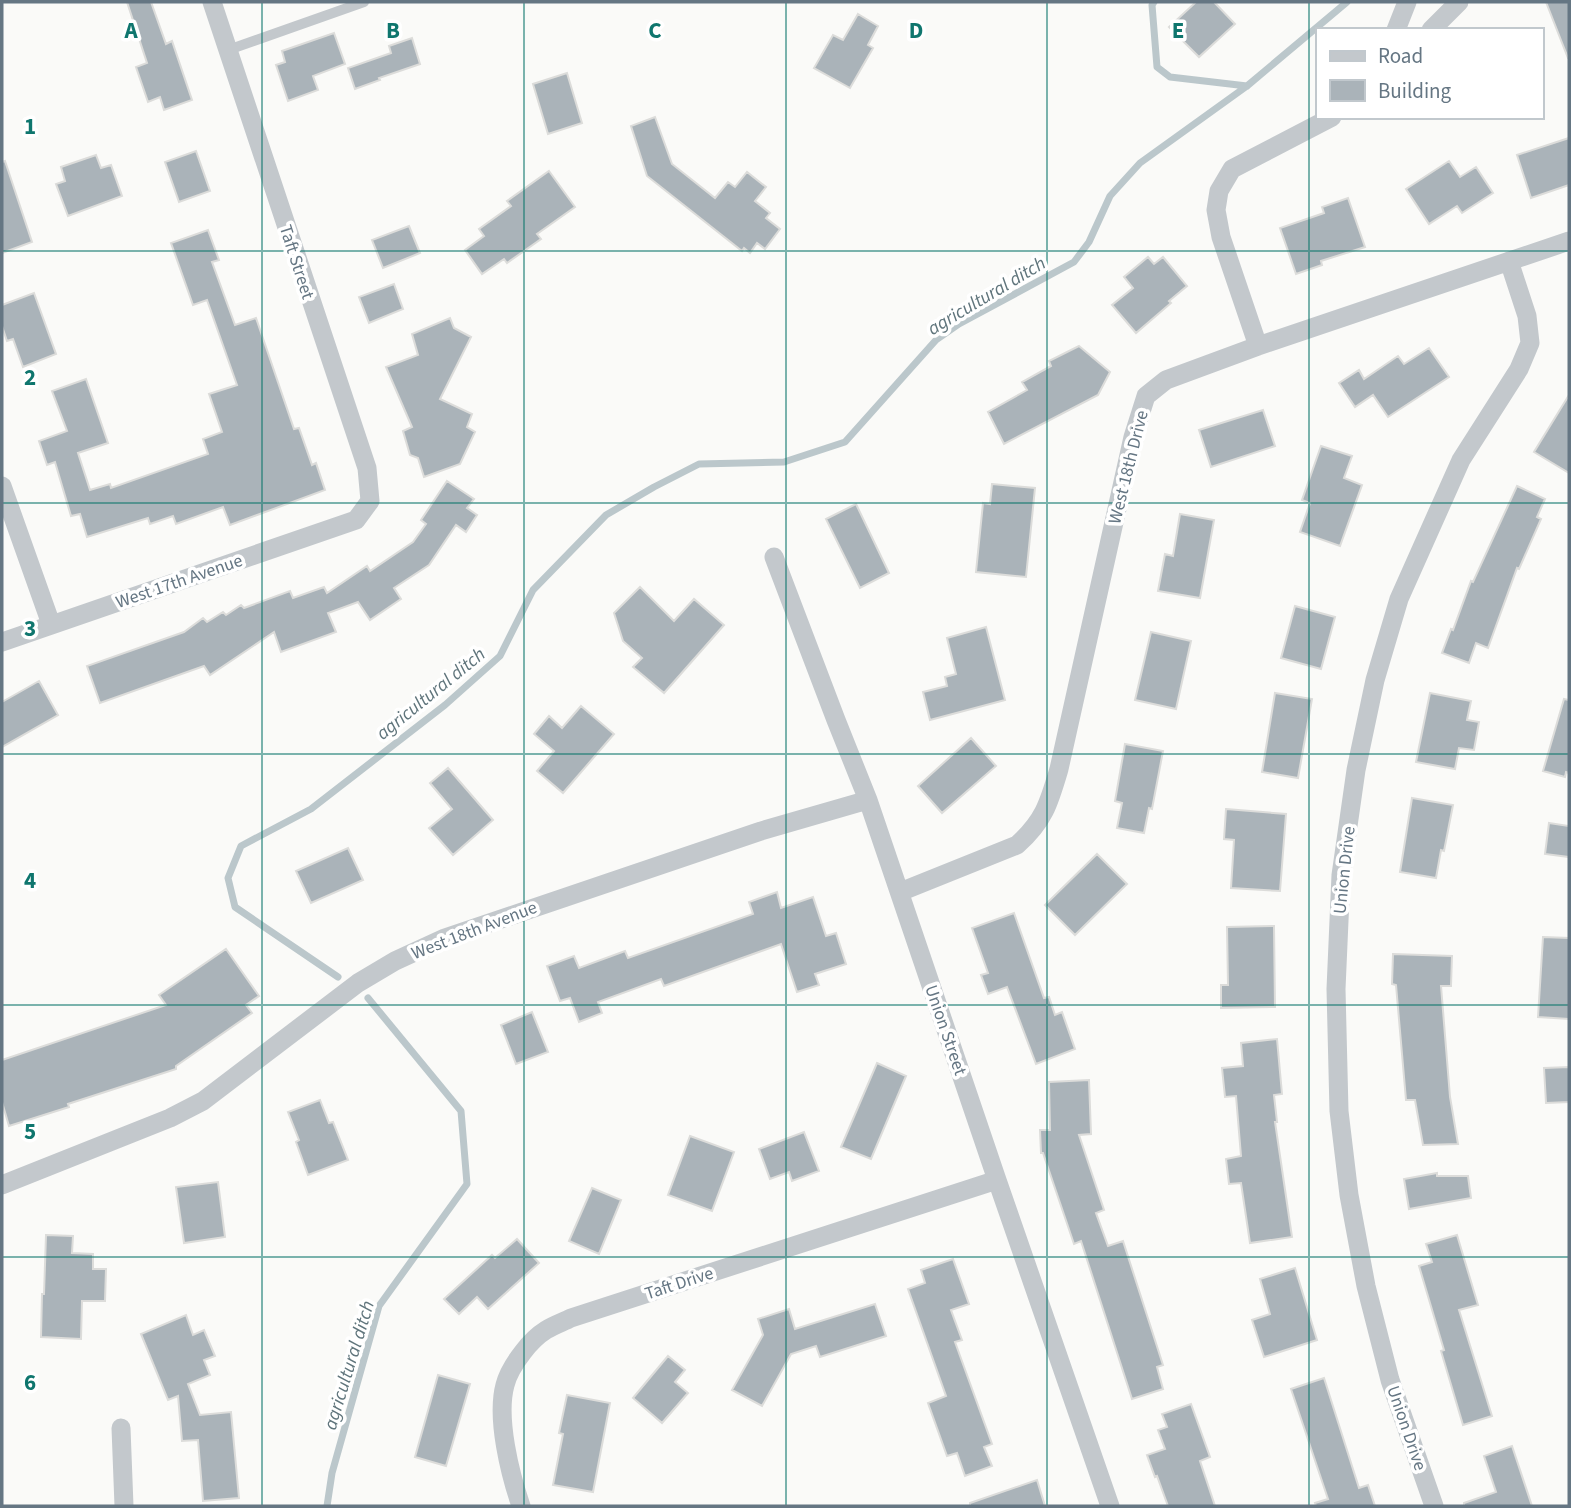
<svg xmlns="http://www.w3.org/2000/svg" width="1571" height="1508" font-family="'Source Sans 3',sans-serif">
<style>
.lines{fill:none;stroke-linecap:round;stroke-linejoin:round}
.stream{stroke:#bbc7cb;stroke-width:7}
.building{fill:#aab3b9;stroke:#dcdcda;stroke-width:2}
.service{stroke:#c3c8cc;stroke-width:10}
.minor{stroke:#c3c8cc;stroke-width:19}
.grid{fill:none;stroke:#0f766e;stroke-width:2;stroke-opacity:0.55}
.labels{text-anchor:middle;stroke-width:7;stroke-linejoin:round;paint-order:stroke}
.street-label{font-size:18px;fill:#657683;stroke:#fff}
.water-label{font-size:19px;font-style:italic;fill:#60757c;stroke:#fff}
.grid-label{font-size:23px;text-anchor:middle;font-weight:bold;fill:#0f766e;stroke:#fff;stroke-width:7;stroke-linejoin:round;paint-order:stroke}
</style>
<rect width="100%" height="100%" fill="#fafaf8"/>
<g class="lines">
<path class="stream" d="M1154 2 1152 5 1157 67 1170 77 1247 86
M338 977 235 907 228 878 241 846 311 809 445 705 500 656 533 590 606 515 654 487 699 464 784 462 845 442 936 340 959 324 1074 262 1089 242 1110 196 1140 163 1247 86 1347 2
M327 1506 332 1473 379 1306 467 1184 461 1111 368 998"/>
</g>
<path class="building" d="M127 2H151L166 44 172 41 192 100 164 110 160 97 148 102 136 67 147 63Z
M1196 2H1214L1235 24 1199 57 1169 27Z
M1546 2H1569V58H1568Z
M858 14 878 26 868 45 873 48 850 88 814 68 833 35 843 40Z
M334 33 345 64 313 76 318 90 288 101 276 65 285 62 282 51Z
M412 38 420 64 379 78 380 80 355 89 348 68 391 53 389 46Z
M567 73 582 123 548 134 533 84Z
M655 117 672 164 715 198 728 182 735 187 747 172 766 187 755 201 770 213 766 218 780 229 765 249 757 243 750 253 744 248 742 251 647 176 631 126Z
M1569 138V185L1531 198 1517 155Z
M196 151 210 191 179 202 165 162Z
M96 155 101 168 111 165 122 196 68 216 56 184 65 181 61 167Z
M5 161 32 242 2 253V162Z
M1449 161 1460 177 1476 167 1493 193 1462 213 1457 206 1429 224 1406 189Z
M549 171 575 207 537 234 541 239 507 263 504 259 482 274 465 250 484 236 479 229 511 206 507 201Z
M1348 198 1365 247 1321 261 1322 265 1296 274 1280 228 1324 213 1322 207Z
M409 226 420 253 383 268 372 240Z
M208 230 219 260 212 262 235 325 256 318 294 429 299 428 312 465 316 463 325 490 230 525 223 507 176 524 173 516 150 524 148 518 87 537 80 514 71 516 55 462 47 465 39 441 67 431 52 391 86 379 108 443 78 453 90 490 110 484 111 488 208 454 203 439 222 432 209 394 237 385 207 300 193 305 171 243Z
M1148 257 1154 264 1163 257 1187 286 1169 301 1171 303 1136 333 1112 305 1133 288 1124 277Z
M394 284 403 309 369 323 359 297Z
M34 293 56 354 23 367 13 339 7 341 2 326V305Z
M450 318 454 328 471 337 440 399 472 414 467 427 475 432 460 464 424 477 418 458 410 455 403 431 412 427 386 367 418 355 412 334Z
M1079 346 1110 372 1098 395 1004 444 988 412 1027 390 1022 382 1051 366 1049 361Z
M1429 348 1449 377 1388 417 1373 395 1355 407 1339 383 1359 370 1364 379 1398 356 1404 364Z
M1569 395V473L1534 452Z
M1263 410 1275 446 1211 467 1199 430Z
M1321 446 1352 456 1344 478 1362 485 1340 546 1300 532 1310 503 1302 500Z
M447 481 474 499 467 508 477 515 466 532 456 525 429 565 394 588 401 599 370 620 358 602 328 613 336 632 281 652 274 632 210 675 204 666 100 703 87 666 184 632 203 618 207 622 223 612 226 615 241 605 244 608 290 591 293 598 324 587 327 593 367 566 370 571 413 542 426 524 421 520Z
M992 484 1035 488 1026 577 976 572 983 503 990 504Z
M1517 486 1545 499 1537 517 1541 519 1519 569 1517 568 1488 648 1476 643 1469 663 1442 653 1451 629 1453 630 1471 581 1473 582Z
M856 504 889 573 860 588 826 519Z
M1180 514 1214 520 1200 598 1158 591 1165 554 1173 556Z
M640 587 674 621 694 599 724 625 664 693 633 667 642 658 623 641 614 613Z
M1295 606 1335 617 1321 669 1281 658Z
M986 627 1005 700 930 720 923 692 947 686 945 677 956 674 947 638Z
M1151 632 1191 641 1176 709 1135 700Z
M39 681 58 715 2 747V702Z
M1275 693 1312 699 1298 778 1262 772Z
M1430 693 1471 701 1467 720 1479 722 1474 750 1459 748 1455 769 1416 762Z
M1564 699 1569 700V773L1566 772 1565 777 1543 771Z
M581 706 614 734 563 793 537 771 554 751 534 734 549 716 562 728Z
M971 738 996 766 942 813 918 786Z
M1125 744 1163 751 1152 809 1149 808 1144 833 1117 828 1122 803 1115 801Z
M448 768 493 820 453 855 429 828 452 809 430 783Z
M1412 798 1453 805 1444 851 1441 850 1436 878 1400 872Z
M1226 809 1286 814 1280 891 1231 888 1234 840 1224 839Z
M1549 823 1569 826V857L1545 854Z
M348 848 363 880 311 903 296 871Z
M1097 854 1127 884 1075 935 1045 905Z
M777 892 781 908 813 897 826 936 836 933 846 964 815 974 819 985 797 992 781 944 664 986 661 979 598 1002 602 1013 579 1022 570 998 560 1001 547 966 574 956 579 968 625 951 628 958 753 914 749 902Z
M1014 913 1044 998 1049 997 1055 1015 1062 1012 1075 1049 1036 1064 1007 987 988 994 981 975 988 973 972 928Z
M1274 926 1275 1007 1221 1008V985H1228L1227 927Z
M1543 937 1569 938V1019L1538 1017Z
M226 949 259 996 246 1005 252 1013 176 1066V1069L68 1104 69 1107 9 1126 2 1102V1060L166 1005 159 995Z
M1393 954 1452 956 1451 986H1441L1450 1097 1458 1144 1423 1145 1415 1100H1406L1396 985 1392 984Z
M532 1012 548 1052 516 1064 501 1025Z
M1277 1039 1282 1094 1274 1095 1277 1122H1275L1292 1237 1250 1243 1241 1183 1229 1184 1226 1159 1241 1156 1236 1096 1225 1097 1222 1068 1243 1066 1241 1043Z
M877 1063 906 1076 871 1159 841 1147Z
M1569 1067V1102L1546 1103 1544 1068Z
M1089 1080 1091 1134 1079 1135 1104 1210 1096 1213 1108 1246 1123 1241 1163 1365 1157 1367 1163 1389 1132 1399 1081 1241 1074 1244 1043 1153H1041L1040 1130H1050L1049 1082Z
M320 1100 329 1123 333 1122 348 1160 308 1175 296 1142 299 1140 288 1112Z
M804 1132 819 1171 792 1181 789 1172 770 1179 759 1149Z
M690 1136 734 1152 712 1211 668 1195Z
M1437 1173V1176H1468L1471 1198 1409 1209 1404 1179Z
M218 1182 225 1237 184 1243 176 1187Z
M592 1188 621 1200 599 1254 569 1241Z
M46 1235 73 1236 72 1253 93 1254V1269H106L105 1301H82L81 1339 41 1337 42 1294H44Z
M1457 1235 1478 1305 1459 1310 1492 1416 1463 1425 1441 1351 1444 1350 1419 1266 1432 1262 1426 1244Z
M517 1239 539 1263 488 1309 477 1297 459 1314 444 1299 492 1255 495 1258Z
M953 1259 969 1304 951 1310 962 1340 955 1342 992 1444 984 1447 992 1466 965 1476 957 1453 947 1456 928 1403 946 1396 908 1289 925 1283 921 1270Z
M1295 1268 1317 1340 1264 1357 1252 1320 1270 1314 1260 1279Z
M875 1304 886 1336 820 1357 816 1346 791 1354 762 1406 732 1390 763 1335 758 1319 789 1309 795 1329Z
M186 1315 193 1335 204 1330 215 1356 204 1360 210 1375 188 1384 200 1415 231 1412 239 1498 203 1501 198 1440 182 1441 178 1396 168 1400 141 1334Z
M668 1356 685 1370 675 1382 688 1393 662 1423 633 1398Z
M438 1375 470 1384 446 1466 415 1457Z
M1324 1378 1359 1488 1368 1485 1375 1506H1316L1315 1503 1328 1499 1291 1389Z
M567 1395 610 1403 593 1492 553 1485 563 1434 559 1433Z
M1191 1404 1210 1457 1200 1461 1215 1506H1168L1157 1476 1155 1477 1147 1455 1165 1449 1158 1430 1167 1427 1162 1414Z
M1512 1446 1532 1506H1464V1503L1496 1492 1484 1456Z
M1037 1480 1045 1506H970V1503Z"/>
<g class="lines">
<path class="service" d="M228 50 364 2"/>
<path class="minor" d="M1396 30 1407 2
M1431 30 1459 2
M1258 346 1221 237 1216 210 1219 191 1232 169 1332 117
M2 486 51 624
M774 557 836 720 868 800 997 1180 1110 1506
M2 642 356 520 370 501 367 468 212 2
M900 892 1017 845C1044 821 1049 803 1059 769L1133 437 1146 396 1166 380 1258 346 1569 241
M2 1185 170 1118 203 1101 358 983 395 961 445 938 761 831 868 800
M121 1428 124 1506
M521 1506C510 1474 496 1418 505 1385 508 1373 516 1361 523 1352 529 1344 538 1335 546 1330 554 1325 563 1322 571 1318L997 1180
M1434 1506 1390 1380 1366 1286 1349 1195 1339 1111 1336 989 1341 875 1356 770 1375 680 1399 599 1461 460 1519 369 1530 343 1527 316 1509 261"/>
</g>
<path class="grid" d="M262 2V1506M524 2V1506M786 2V1506M1047 2V1506M1309 2V1506M2 251H1569M2 503H1569M2 754H1569M2 1005H1569M2 1257H1569"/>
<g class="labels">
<g class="street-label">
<text transform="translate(297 262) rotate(72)" y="6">Taft Street</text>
<text transform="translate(1128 467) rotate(-76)" y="6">West 18th Drive</text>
<text transform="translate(179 581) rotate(-19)" y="6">West 17th Avenue</text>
<text transform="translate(1344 870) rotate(-84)" y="6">Union Drive</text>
<text transform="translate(474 930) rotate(-21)" y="6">West 18th Avenue</text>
<text transform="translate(946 1030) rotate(71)" y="6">Union Street</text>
<text transform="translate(679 1283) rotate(-18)" y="6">Taft Drive</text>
<text transform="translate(1407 1428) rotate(71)" y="6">Union Drive</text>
</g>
<g class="water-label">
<text transform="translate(986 295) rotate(-31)" y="7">agricultural ditch</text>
<text transform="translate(430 693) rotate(-39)" y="7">agricultural ditch</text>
<text transform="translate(348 1365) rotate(-73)" y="7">agricultural ditch</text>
</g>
</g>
<g class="grid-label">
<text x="131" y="38">A</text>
<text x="393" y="38">B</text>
<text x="655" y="38">C</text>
<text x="916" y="38">D</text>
<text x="1178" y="38">E</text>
<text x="30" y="134">1</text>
<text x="30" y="385">2</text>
<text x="30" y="636">3</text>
<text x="30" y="888">4</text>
<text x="30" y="1139">5</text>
<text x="30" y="1390">6</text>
</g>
<rect width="1571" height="1508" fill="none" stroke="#657683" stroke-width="7"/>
<rect x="1316" y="28" width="228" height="91" fill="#ffffff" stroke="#c1c8cd" stroke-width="2"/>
<rect x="1330" y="51" width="35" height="10" fill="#c3c8cc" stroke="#c1c8cd" stroke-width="2"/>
<text x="1378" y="63" font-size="21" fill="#657683">Road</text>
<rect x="1330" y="80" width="35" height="21" fill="#aab3b9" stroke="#c1c8cd" stroke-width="2"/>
<text x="1378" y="98" font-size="21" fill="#657683">Building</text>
</svg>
